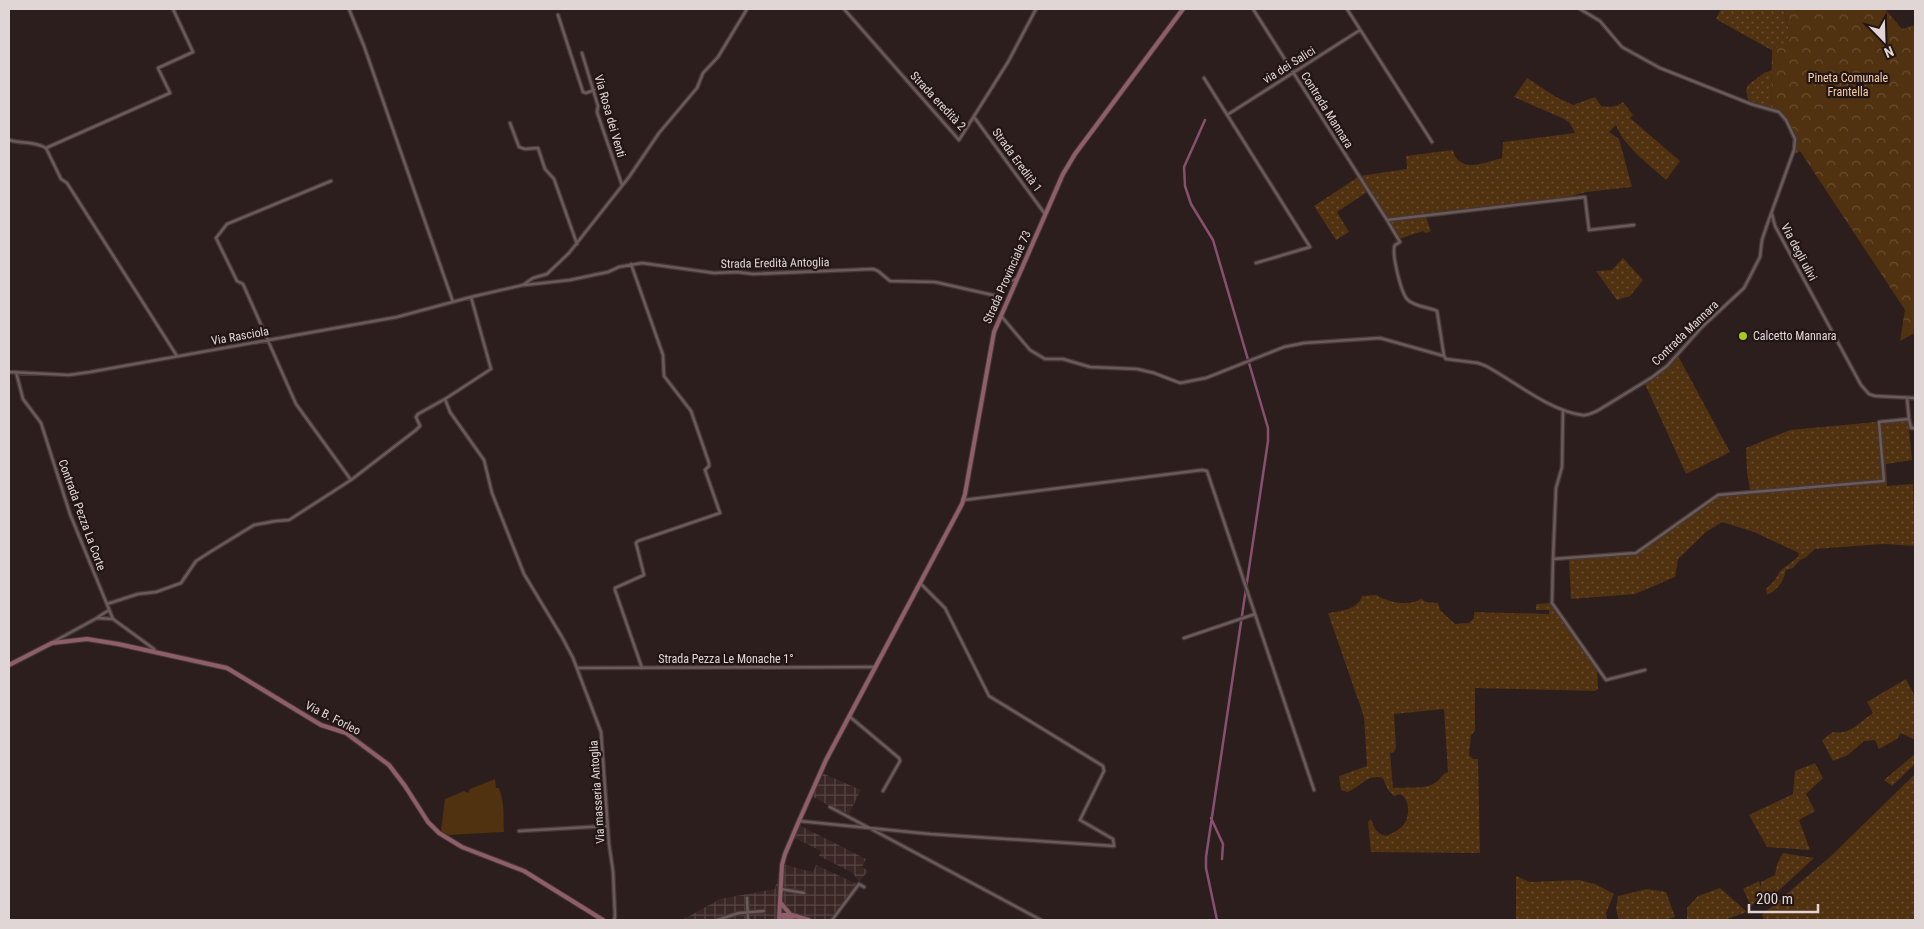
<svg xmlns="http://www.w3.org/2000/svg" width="1924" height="929" font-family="'Roboto Condensed',sans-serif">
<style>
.industrial{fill:url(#industrial-grid)}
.grass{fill:url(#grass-dots);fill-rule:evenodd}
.forest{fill:url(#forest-crowns)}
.garden{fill:#503110}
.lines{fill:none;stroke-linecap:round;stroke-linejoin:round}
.canal{stroke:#885070;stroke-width:2.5}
.minor-casing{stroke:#453938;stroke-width:5}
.secondary-casing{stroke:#453938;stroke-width:6}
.minor{stroke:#6b5a59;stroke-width:2.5}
.secondary{stroke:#905e68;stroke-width:4}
.poi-dot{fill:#a5c823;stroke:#221514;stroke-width:2}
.labels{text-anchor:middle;stroke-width:4.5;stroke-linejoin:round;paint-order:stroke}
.street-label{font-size:12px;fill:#e0d6d5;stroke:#221514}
.park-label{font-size:12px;fill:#f8cea8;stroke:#221514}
.poi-label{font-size:12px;fill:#e0d6d5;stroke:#221514;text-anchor:start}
</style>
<defs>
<pattern id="industrial-grid" width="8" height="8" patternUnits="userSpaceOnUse" patternTransform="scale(1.25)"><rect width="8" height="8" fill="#3a2625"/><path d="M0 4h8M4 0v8" fill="none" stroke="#564544"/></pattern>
<pattern id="grass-dots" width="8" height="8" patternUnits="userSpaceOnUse" patternTransform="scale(1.25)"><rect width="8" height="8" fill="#503110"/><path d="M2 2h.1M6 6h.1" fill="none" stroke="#694e32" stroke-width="1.8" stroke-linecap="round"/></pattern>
<pattern id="forest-crowns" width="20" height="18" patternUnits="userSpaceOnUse" patternTransform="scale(1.25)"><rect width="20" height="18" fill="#503110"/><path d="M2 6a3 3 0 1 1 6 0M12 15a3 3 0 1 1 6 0" fill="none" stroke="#694e32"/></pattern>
</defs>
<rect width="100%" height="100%" fill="#2c1e1d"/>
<path class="industrial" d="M822 773 861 790 848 816 813 797Z
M799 825 866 859 862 867 868 871 859 882 853 873 819 856 821 851 793 837Z
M781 864 813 872 816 865 855 883 860 887 834 920H682L720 899 775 889Z"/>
<path class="grass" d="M1721 9H1784C1787 32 1799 35 1773 51L1716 19Z
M1772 70 1771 109 1749 102 1746 91 1748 85 1764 73Z
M1527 78 1556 97 1573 105 1595 97 1601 106C1610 107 1615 108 1623 102L1633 115 1630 118 1680 161 1666 180C1651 166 1623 146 1616 125L1609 132 1619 139 1632 187 1586 192 1561 199 1389 219 1386 217 1360 176 1407 169 1406 156 1453 150C1459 174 1483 163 1502 158L1503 142 1575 133 1569 122 1562 118 1514 97Z
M1358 177 1367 192 1337 212 1349 232 1336 240 1314 206Z
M1426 217 1431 231 1426 233 1423 231 1399 239 1390 224 1391 221Z
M1623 258 1643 280 1630 296 1617 300 1596 271 1612 270Z
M1678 356 1730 452 1686 474 1645 384Z
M1908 419 1912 460 1886 464 1887 486 1913 484 1915 546 1883 544 1815 549 1805 558 1800 560 1793 568 1786 570C1783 583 1778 589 1767 595L1766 589 1775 580 1780 571 1798 557 1799 553 1754 532 1722 522 1706 532 1678 559 1675 577 1635 594 1571 599 1569 559 1639 551 1690 512 1714 497 1750 490 1747 472 1746 448 1790 430Z
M1376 595C1388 602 1408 607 1421 599L1426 602 1438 603 1440 610 1455 624 1469 623 1474 618V612L1549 614V610H1536V604L1551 603 1597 670 1598 689 1595 691 1475 688V731L1471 735 1469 755 1473 759H1478L1480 853 1371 852 1368 822 1371 819C1374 828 1376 834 1387 836 1392 833 1401 829 1404 824 1410 816 1410 799 1400 794L1394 796 1388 790 1383 778C1367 773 1360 788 1347 792L1341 790 1339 776 1367 766 1364 717 1328 613C1340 611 1358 610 1362 596ZM1444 709 1448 772C1441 774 1440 781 1433 784 1425 789 1403 787 1393 788L1390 753 1394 752 1396 748 1394 714Z
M1906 679 1915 697V740L1901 733 1897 739 1879 749 1875 740 1864 741 1848 755 1833 761 1822 740 1833 732C1851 735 1858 723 1873 713L1867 702Z
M1915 754V764L1892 786 1884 780Z
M1815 763 1823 778 1806 794 1815 811 1799 820 1810 850 1767 847 1749 815 1793 794 1795 771Z
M1915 774V920H1764L1762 915 1831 856Z
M1783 853 1814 858 1774 895 1761 896 1751 906 1743 889 1759 881 1761 888V882L1775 875 1777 864Z
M1516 876 1530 882 1579 880 1595 884 1614 894 1606 913 1607 920H1516Z
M1720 888 1747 912 1724 920H1687V908L1698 896Z
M1647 889 1666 892 1675 917 1666 920H1619L1616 909 1618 896Z"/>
<path class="forest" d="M1784 9H1885L1902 29 1915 25V333L1900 341 1905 310 1800 151 1793 155 1796 140 1785 116 1771 109 1772 50C1799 36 1787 31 1784 9Z"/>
<path class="garden" d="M495 779 496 788H499C505 806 503 812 504 832L448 835 441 831 445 799 464 791 468 793 470 789Z"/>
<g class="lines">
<path class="canal" d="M1205 120 1184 167 1185 186 1191 204 1213 240 1268 428V441L1206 857V868L1217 920
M1211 818 1223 844 1222 859"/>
<g class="minor-casing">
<path id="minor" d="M349 9 364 46 453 302
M844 9 959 140 1008 62 1036 9
M1253 9 1387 220 1585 197 1589 230 1634 225
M1347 9 1432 142
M558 15 583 92 586 93 594 90
M582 53 598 106 597 112 622 185
M1204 78 1310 247 1256 263
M1227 115 1360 30
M974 117 1045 214
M510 123 519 147 525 149 538 148 545 169 554 179 577 244
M9 140C22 144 34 141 46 148L170 93 158 68 193 52 173 9
M46 148 61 179 67 183 177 356
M331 181 227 224 216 238 237 281 243 284 296 404 351 480
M1772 214 1775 226 1861 385 1869 394 1875 396 1915 398
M1387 220 1400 242 1395 245C1391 252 1401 294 1408 300 1415 307 1429 307 1437 311L1444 356 1446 359 1478 363 1486 366C1514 381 1550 411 1582 415 1588 416 1592 413 1597 411L1651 378 1667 366 1702 327 1744 288 1760 257 1762 240 1767 225 1794 150 1795 139 1786 120 1779 112 1751 104 1660 68 1622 47 1600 21 1580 9
M631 264 663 355 664 376 691 411 709 463V466L705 470 720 513 638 541 636 543 644 575 615 588V590L642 668
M525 285 570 280 608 272 619 267 642 263 714 273 737 272 753 274 873 269 878 271 890 281 935 282 997 296 1002 286 1017 278
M1002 317 1030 350 1045 359H1063L1090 367 1137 369 1154 373 1180 383 1206 378 1284 347 1304 343 1380 338 1444 356
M9 372 69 375 90 372 397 317 471 297
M16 372 23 399 41 423 70 514 113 619 154 649
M445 399 450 412 484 460 492 493 524 574 562 637 573 658 601 732 609 844 613 871 615 917 614 920
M1563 410 1562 467 1556 488 1553 559 1636 553 1718 495 1884 481 1879 422 1909 419 1907 398
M1909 419 1911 428H1915
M964 500 1202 470 1207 471 1314 790
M1553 559 1552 603 1606 680 1645 670
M107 604 138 594 156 592 181 583 196 561 210 552 254 525 276 521 289 520 351 480 416 430 420 426 416 417 418 414 445 399 491 369 471 297 523 285 533 278 547 274 569 253 629 177 659 133 697 88 703 73 718 57 747 9
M98 617 109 610
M1184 638 1255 614
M53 642 97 618 113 619
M578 668 875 667
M849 716 899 758 900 761 883 791
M830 807 1041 920
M799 821 930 834 1114 846 1113 839 1080 820 1104 771 1103 766 989 696 945 608 920 583
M519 831 607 826
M781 889 804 893
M747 898 748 920
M717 920 739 913 764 911
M832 920 859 884 864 887"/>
</g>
<g class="secondary-casing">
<path id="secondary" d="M9 665 52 643 87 639 118 644 227 668 321 725 346 733 389 765 405 786 428 822 439 833 462 847 524 871 603 920
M780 902 790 914
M780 915H792L809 920
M780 916 785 918 797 916
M779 920 782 865 785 854 799 821 826 760 962 504 965 494 994 332 1063 174 1075 154 1183 9"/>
</g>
<use href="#minor" class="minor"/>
<use href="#secondary" class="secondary"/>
</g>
<circle class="poi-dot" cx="1743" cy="336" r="5"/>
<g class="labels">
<g class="street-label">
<text transform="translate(1289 65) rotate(-32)" y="4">via dei Salici</text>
<text transform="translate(938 101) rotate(47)" y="4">Strada eredità 2</text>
<text transform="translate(1327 110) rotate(58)" y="4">Contrada Mannara</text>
<text transform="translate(610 116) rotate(74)" y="4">Via Rosa dei Venti</text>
<text transform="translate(1017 160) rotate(54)" y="4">Strada Eredità 1</text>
<text transform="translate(1799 252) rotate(62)" y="4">Via degli ulivi</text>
<text transform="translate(775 263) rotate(-1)" y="4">Strada Eredità Antoglia</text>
<text transform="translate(1007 277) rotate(-66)" y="4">Strada Provinciale 73</text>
<text transform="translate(1685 333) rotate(-44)" y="4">Contrada Mannara</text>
<text transform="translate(240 336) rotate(-10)" y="4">Via Rasciola</text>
<text transform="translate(82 515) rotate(70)" y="4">Contrada Pezza La Corte</text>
<text x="726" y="663">Strada Pezza Le Monache 1°</text>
<text transform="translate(333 718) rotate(27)" y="4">Via B. Forleo</text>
<text transform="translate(597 792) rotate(-94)" y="4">Via masseria Antoglia</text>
</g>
<g class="park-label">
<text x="1848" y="82">Pineta Comunale<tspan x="1848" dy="14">Frantella</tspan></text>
</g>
<g class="poi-label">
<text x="1753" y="340">Calcetto Mannara</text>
</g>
</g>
<rect width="1924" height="929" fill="none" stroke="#e0d6d5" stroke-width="20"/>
<g transform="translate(1884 40) rotate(157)" stroke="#221514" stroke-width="4" paint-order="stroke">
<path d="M0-4L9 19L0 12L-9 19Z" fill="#e0d6d5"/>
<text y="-8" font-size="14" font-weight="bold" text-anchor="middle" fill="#e0d6d5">N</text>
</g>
<path d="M1749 904v8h69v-8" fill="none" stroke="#e0d6d5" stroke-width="2.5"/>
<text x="1756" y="904" font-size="15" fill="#e0d6d5" stroke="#221514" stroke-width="4" paint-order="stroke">200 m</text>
</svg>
